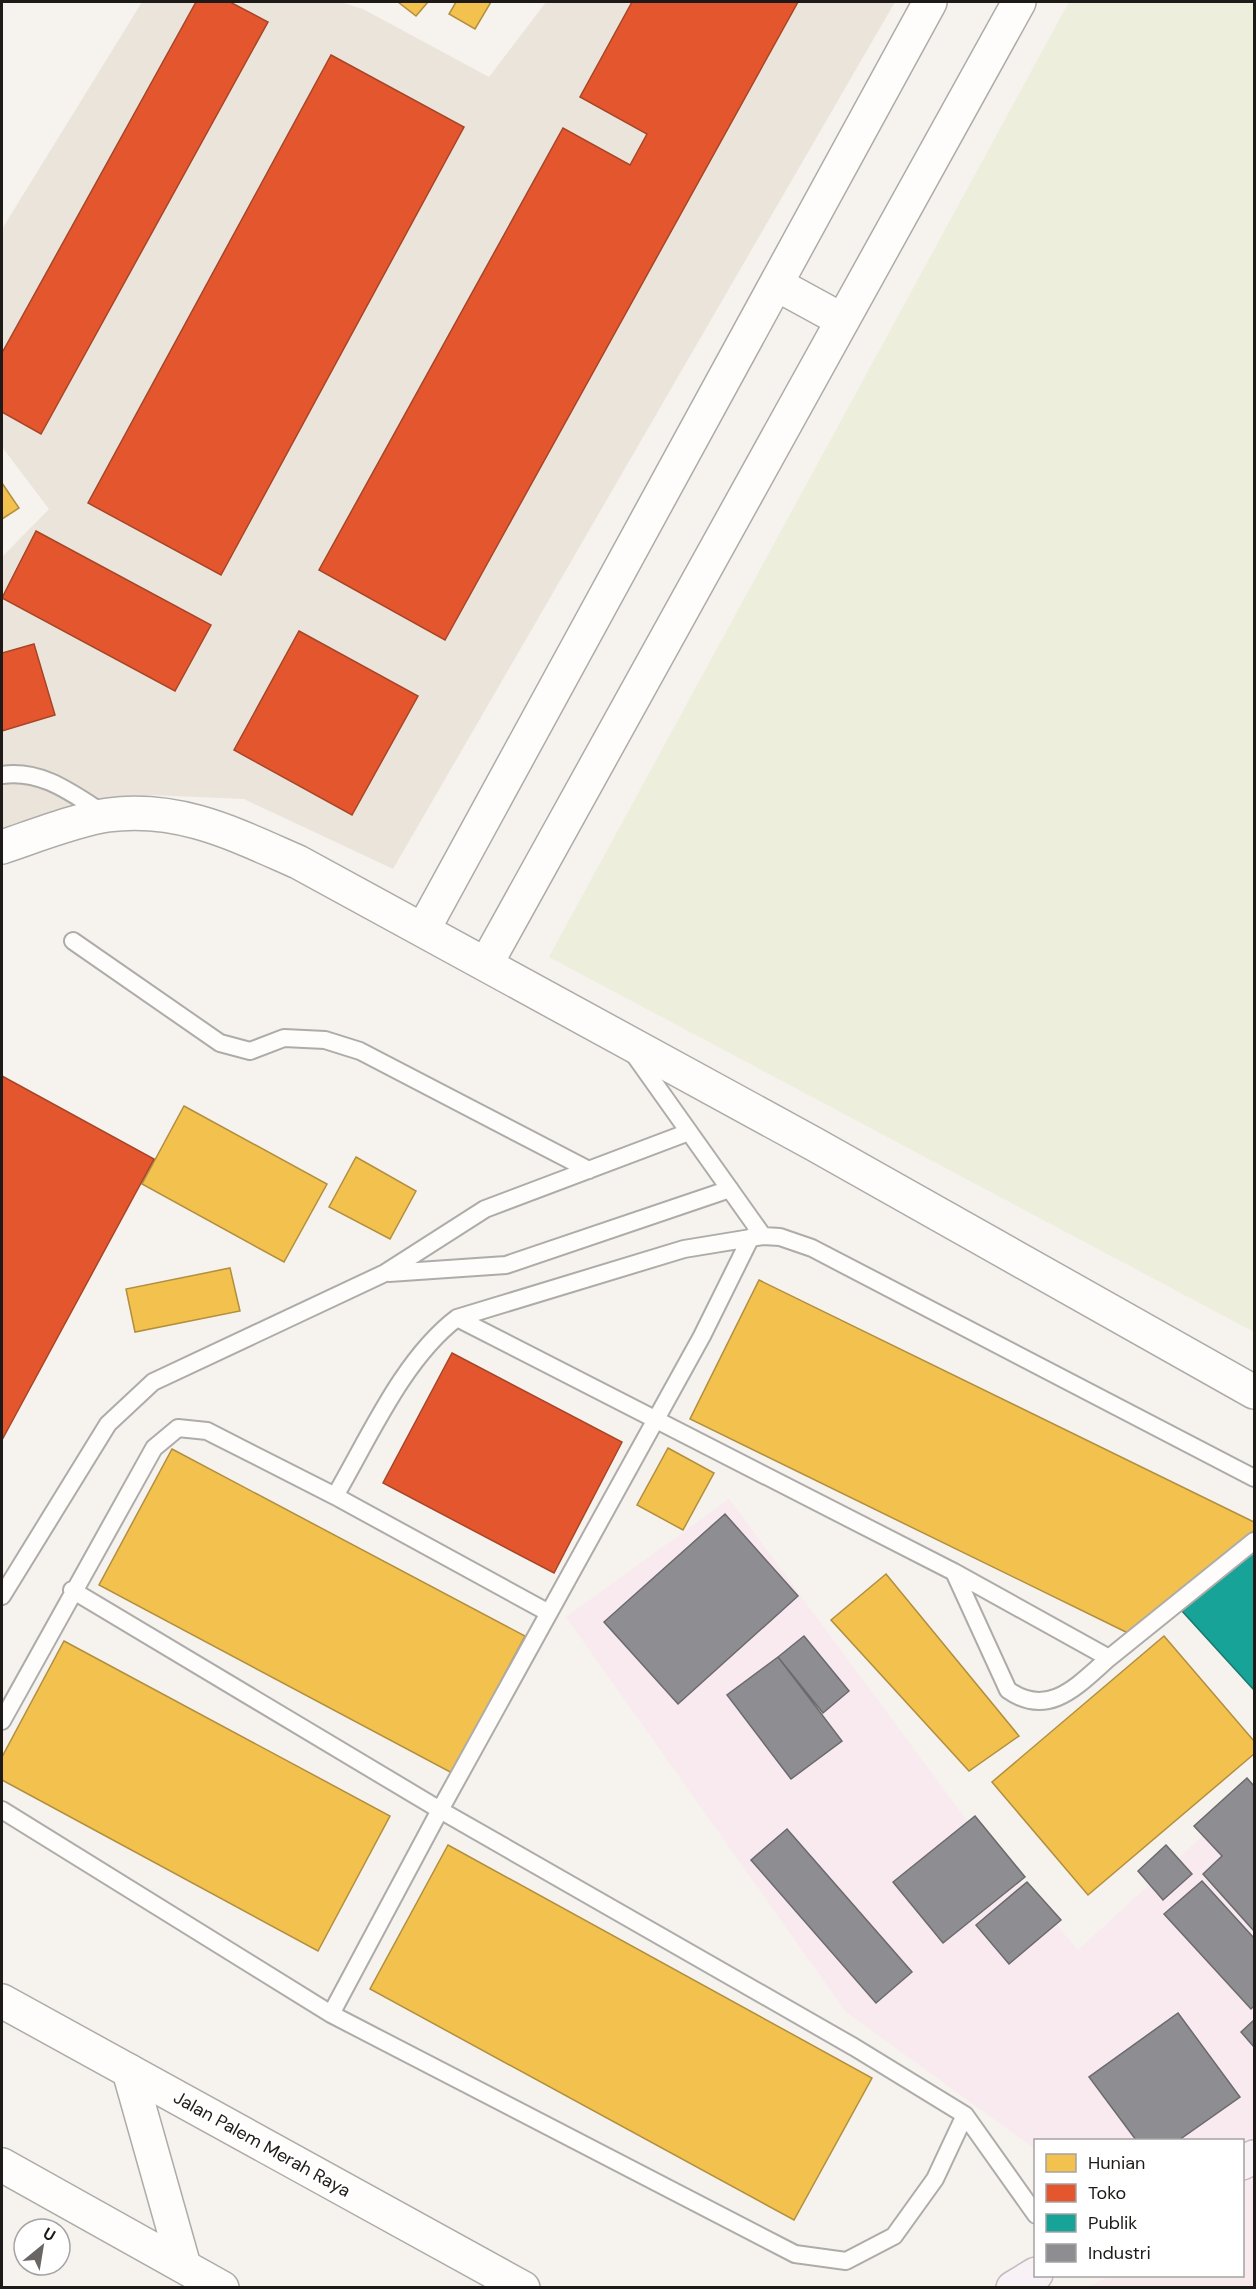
<svg xmlns="http://www.w3.org/2000/svg" width="1256" height="2289" font-family="'DM Sans',sans-serif">
<style>
.built{fill:#ebe4da}
.industrial{fill:#f8eaef}
.green{fill:#edeedc}
.homes{fill:#f2c14e;stroke:#b28f3e;stroke-width:1.5}
.shops{fill:#e4572e;stroke:#a84527;stroke-width:1.5}
.public{fill:#17a398;stroke:#197a72;stroke-width:1.5}
.industry{fill:#8d8d92;stroke:#6b6a6d;stroke-width:1.5}
.lines{fill:none;stroke-linecap:round;stroke-linejoin:round}
.service-casing{stroke:#aeaca9;stroke-width:20}
.minor-casing{stroke:#aeaca9;stroke-width:36}
.tertiary-casing{stroke:#aeaca9;stroke-width:36}
.primary-casing{stroke:#c5babf;stroke-width:36}
.service{stroke:#fefdfc;stroke-width:16}
.minor{stroke:#fefdfc;stroke-width:33}
.tertiary{stroke:#fefdfc;stroke-width:33}
.primary{stroke:#f8f2f6;stroke-width:33}
.labels{text-anchor:middle;stroke-width:6;stroke-linejoin:round;paint-order:stroke}
.street-label{font-size:18px;fill:#1d1a18;stroke:#fff}
</style>
<rect width="100%" height="100%" fill="#f6f2ee"/>
<path class="built" d="M142 2H340L363 9 489 77 546 2H895L393 869 244 799 150 795 2 834V557L49 509 2 447V229Z"/>
<path class="industrial" d="M729 1499 965 1818 1078 1950 1254 1789V2287H1088L1111 2276H1242V2140H1036L1035 2149 846 2012 566 1617Z"/>
<path class="green" d="M1069 2H1254V1332L549 957Z"/>
<path class="homes" d="M398 2H428L416 16Z
M456 2H491L475 29 449 14Z
M2 483 19 508 2 519Z
M184 1106 327 1184 284 1262 142 1184Z
M356 1157 416 1191 390 1239 329 1207Z
M230 1268 240 1311 135 1332 126 1289Z
M759 1280 1254 1522V1535L1128 1633 690 1419Z
M668 1448 714 1473 683 1530 637 1505Z
M172 1449 525 1636 452 1773 99 1585Z
M886 1574 1019 1736 969 1771 831 1620Z
M1164 1636 1254 1741V1754L1088 1895 992 1782Z
M64 1641 390 1816 318 1951 2 1780V1757Z
M448 1845 872 2078 794 2220 370 1989Z"/>
<path class="shops" d="M196 2H230L268 22 41 434 2 412V353Z
M632 2H798L445 640 319 570 563 128 630 165 647 134 580 97Z
M331 55 464 127 221 575 88 503Z
M36 531 211 625 175 691 2 598Z
M299 631 418 696 352 815 234 750Z
M34 644 55 715 2 731V653Z
M2 1076 154 1159 2 1440Z
M452 1353 622 1442 554 1573 383 1483Z"/>
<path class="public" d="M1254 1551V1690L1182 1611Z"/>
<path class="industry" d="M725 1514 798 1596 678 1704 604 1622Z
M804 1636 849 1691 823 1713 778 1657Z
M778 1657 842 1741 791 1779 727 1695Z
M1247 1778 1254 1786V1931L1203 1874 1222 1856 1194 1826Z
M975 1816 1025 1877 943 1943 893 1882Z
M787 1829 912 1972 876 2003 751 1860Z
M1166 1845 1192 1874 1163 1900 1138 1871Z
M1202 1881 1254 1938V2006L1251 2009 1164 1914Z
M1027 1882 1061 1920 1009 1964 976 1925Z
M1178 2013 1240 2097 1179 2140H1136L1089 2077Z
M1254 2020V2047L1241 2032Z"/>
<g class="lines">
<g class="service-casing">
<path id="service" d="M2 775C42 769 73 794 106 815
M73 941 220 1043 250 1051 284 1038 325 1040 360 1051 589 1170
M633 1053 763 1236
M389 1273 506 1265 730 1189
M457 1318 954 1572 1109 1658 1254 1541
M335 1496C369 1438 403 1359 457 1318L684 1249 763 1236 780 1237 812 1248 1254 1478
M954 1572 1008 1690C1049 1719 1078 1685 1109 1658
M72 1590 440 1810 854 2047 965 2115 1036 2215
M2 1596 108 1424 153 1382 385 1273 485 1209 689 1132
M2 1721 154 1448 178 1428 207 1431 335 1496 549 1613
M2 1810 331 2014 795 2254 846 2261 894 2236 935 2179 965 2115
M331 2014 440 1810 702 1336 751 1237"/>
</g>
<g class="minor-casing">
<path id="minor" d="M2 2001 523 2288"/>
</g>
<g class="tertiary-casing">
<path id="tertiary" d="M778 285 842 320
M2 847C32 837 78 819 108 815 180 806 234 834 298 862L814 1144 1254 1392
M423 930 930 2
M486 964 1019 2
M129 2071 184 2266
M2 2165 222 2288"/>
</g>
<g class="primary-casing">
<path id="primary" d="M1242 2163 1254 2157
M1013 2288 1036 2274"/>
</g>
<use href="#service" class="service"/>
<use href="#minor" class="minor"/>
<use href="#tertiary" class="tertiary"/>
<use href="#primary" class="primary"/>
</g>
<g class="labels">
<g class="street-label">
<text transform="translate(262 2144) rotate(29)" y="6">Jalan Palem Merah Raya</text>
</g>
</g>
<rect width="1256" height="2289" fill="none" stroke="#1d1a18" stroke-width="6"/>
<rect x="1034" y="2139" width="210" height="138" fill="#ffffff" stroke="#a5a3a3" stroke-width="1.5"/>
<rect x="1046" y="2154" width="30" height="18" fill="#f2c14e" stroke="#a5a3a3" stroke-width="1.5"/>
<text x="1088" y="2169" font-size="18" fill="#1d1a18">Hunian</text>
<rect x="1046" y="2184" width="30" height="18" fill="#e4572e" stroke="#a5a3a3" stroke-width="1.5"/>
<text x="1088" y="2199" font-size="18" fill="#1d1a18">Toko</text>
<rect x="1046" y="2214" width="30" height="18" fill="#17a398" stroke="#a5a3a3" stroke-width="1.5"/>
<text x="1088" y="2229" font-size="18" fill="#1d1a18">Publik</text>
<rect x="1046" y="2244" width="30" height="18" fill="#8d8d92" stroke="#a5a3a3" stroke-width="1.5"/>
<text x="1088" y="2259" font-size="18" fill="#1d1a18">Industri</text>
<g transform="translate(42 2247) rotate(30)"><circle r="28" fill="#ffffff" stroke="#a5a3a3" stroke-width="1.5"/>
<path d="M0-4.5L10 22L0 15L-10 22Z" fill="#696663"/>
<text y="-9" font-size="16" font-weight="bold" text-anchor="middle" fill="#1d1a18">U</text>
</g>
</svg>
